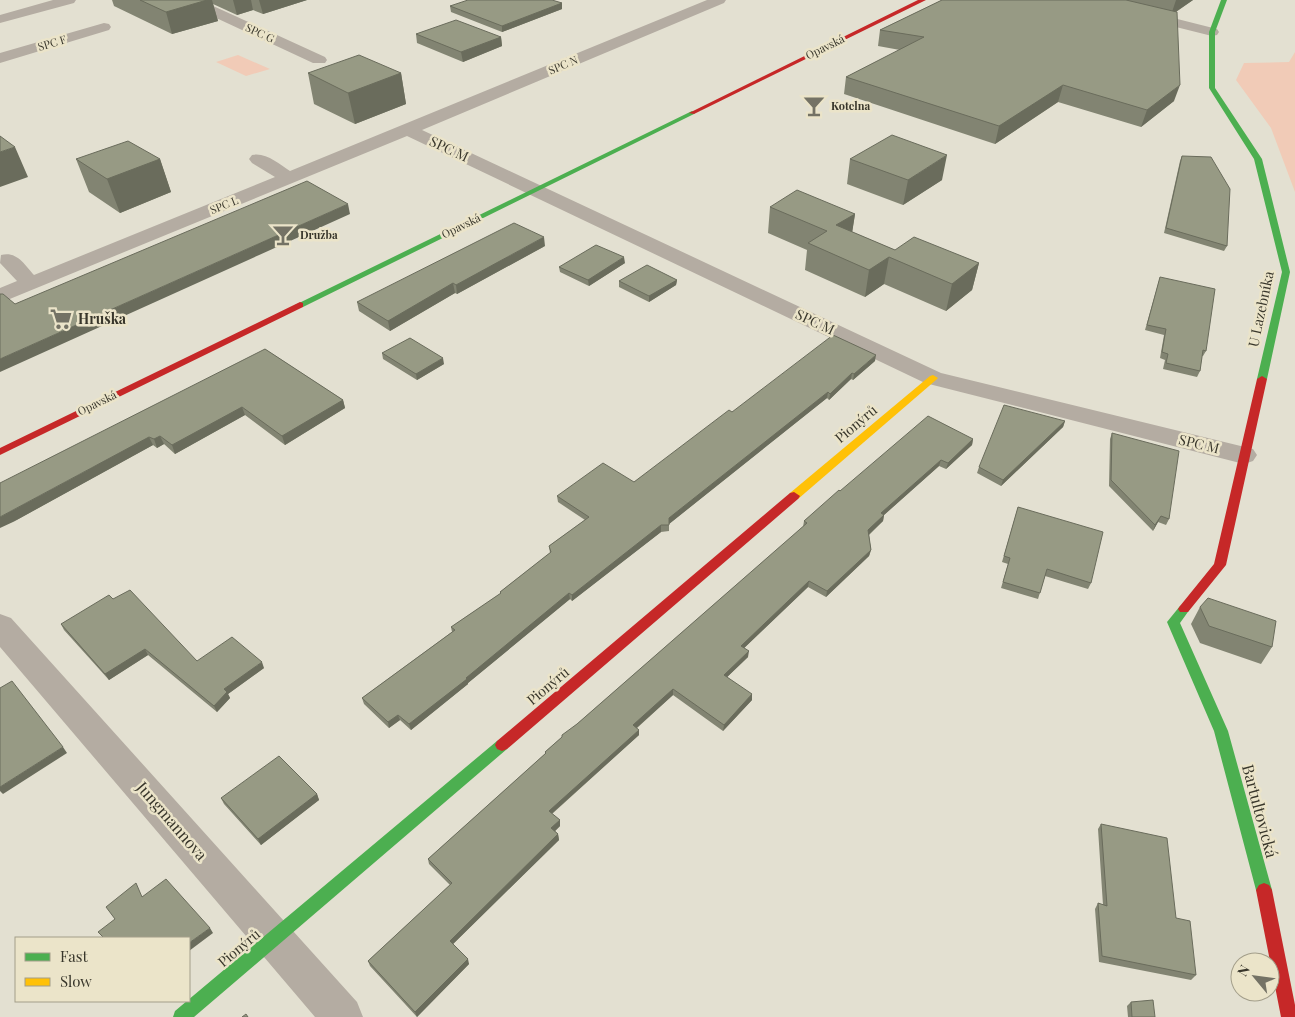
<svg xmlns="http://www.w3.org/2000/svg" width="1295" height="1017" font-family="'Playfair Display',serif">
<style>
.green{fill:#f1cbb7}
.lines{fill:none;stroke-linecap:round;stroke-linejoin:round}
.street{fill:#b4aca2;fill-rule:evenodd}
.fast{fill:#4caf50;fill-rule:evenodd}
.slow{fill:#ffc107;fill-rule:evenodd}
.jam{fill:#c62828;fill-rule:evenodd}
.wall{fill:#828472}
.shaded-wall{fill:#6a6c5c}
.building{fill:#979a84;stroke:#6a6c5c}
.labels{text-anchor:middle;stroke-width:5;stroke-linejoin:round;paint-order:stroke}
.far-street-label{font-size:11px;fill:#38362b;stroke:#ebe4c9}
.far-poi-label{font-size:11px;font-weight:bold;fill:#38362b;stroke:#ebe4c9;text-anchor:start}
.street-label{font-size:14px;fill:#38362b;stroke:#ebe4c9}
.poi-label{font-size:14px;font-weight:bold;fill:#38362b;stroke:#ebe4c9;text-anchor:start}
.near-street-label{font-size:16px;fill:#38362b;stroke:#ebe4c9}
</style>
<rect width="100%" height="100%" fill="#e3e0d1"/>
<path class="green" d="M1295 52V192L1271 128 1236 80 1244 63 1289 62Z
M238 55 270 69 246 76 216 62Z"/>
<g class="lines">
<path class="street" d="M53 0H76L74 3 0 23V15Z
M182 0H200L325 57 327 60 325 63H313L184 3Z
M707 0H726L724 3 422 130 941 373 1253 449 1257 455 1253 461 1244 464 925 383 407 136 0 303V288L17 281 0 263 1 255C17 251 24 264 34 275L275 177 252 163 249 159 252 155C266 152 279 164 290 171Z
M1078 0H1102L1217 29 1219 32 1217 35 1212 36 1080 3Z
M104 23 109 24 111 27 109 30 0 63V53Z
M0 614 11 618 357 1002 363 1017H315L0 647Z"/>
<path class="fast" d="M1221 0H1227L1215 32V88L1262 159 1290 272 1267 379 1262 382 1257 379 1282 272 1254 159 1209 88V32Z
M692 111 695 113 694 114 303 307H297L295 305Z
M1184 604 1188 606 1190 609 1180 623 1228 731 1272 890 1269 895 1264 897 1259 895 1256 890 1214 731 1167 622 1180 606Z
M502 739 507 741 509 745 507 749 194 1017H173L175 1011 497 741Z"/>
<path class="slow" d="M933 375 938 378 936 380 798 499H790L788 496 790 493 930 376Z"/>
<path class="jam" d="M918 0H926L694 114 689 113Z
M300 302 303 303V307L0 455V448Z
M1262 376 1267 379 1226 565 1188 612H1180L1178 609 1180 606 1214 564 1257 379Z
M794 492 800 496 798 499 507 749 502 751 497 749 495 745 497 741 790 493Z
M1264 883 1269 885 1272 890 1295 1005V1017H1281L1256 890 1259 885Z"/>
</g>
<path class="wall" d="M112 0H307L263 14 253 10 237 15 213 4 218 21 172 34 114 6Z
M942 0H1193L1176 12 1174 101 1141 127 1058 102 995 144 844 94 846 77 900 50 878 46 880 30Z
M562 3V9L502 32 451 12 450 6Z
M416 34 501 37 502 46 463 62 417 43Z
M308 73H401L406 104 355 124 314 104Z
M1182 156 1227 246 1224 251 1164 233 1180 161Z
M76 159H160L171 192 120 213 89 192Z
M850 159 942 180 903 205 847 184Z
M770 207 855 214 852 232 895 250 979 263 972 290 946 311 884 284 865 297 805 270 807 250 768 233Z
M545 246 457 294 455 293 390 331 359 311 357 302Z
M625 263 589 286 560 272 559 267Z
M1160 277 1206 351 1203 356H1202L1200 371 1197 377 1163 369 1165 360 1160 358 1164 335 1145 330Z
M677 280 676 285 649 302 619 287V281Z
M265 349 343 400 345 408 285 445 245 415 175 454 164 444 157 448 153 445 13 522Z
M382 353 444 364 417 380 383 359Z
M875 361 853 380 851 379 829 400 827 398 669 524V531L661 532 572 601 570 599 468 683V684L411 730 400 720 389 728 364 704 362 698 452 632 451 627 500 594V592L550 553 549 546 585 520 558 502 557 496 634 482 732 412Z
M1065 421 1063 427 1001 486 977 473 979 467Z
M1112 433 1169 519 1166 525 1158 522 1153 531 1109 486 1110 439Z
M973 439 972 445 946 469 939 466 884 515 883 521 869 535 871 550 869 556 826 597 808 587 744 648 748 657 727 677 752 700 723 731 673 695 637 728 639 735 552 814 560 820V826L555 831 558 834 559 840 453 944 469 964 417 1017 370 966 368 961 450 885 429 864 428 859 545 754V752L803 527 804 521 840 491Z
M1018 507 1091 583 1088 589 1045 576 1038 599 1001 588 1008 564 1002 562Z
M113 599 197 661 264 668 228 694 230 698 217 712 148 655 109 680 64 630 61 624Z
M1200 607 1272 647 1261 664 1200 643 1191 624Z
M317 794 319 800 261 845 224 804 221 798Z
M1101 824 1176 918 1196 975 1191 980 1099 962 1095 909 1098 903 1103 905 1098 829Z
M1131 1002 1155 1017H1128L1127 1006Z"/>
<path class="shaded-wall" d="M207 0H212L218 21 172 34 166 12Z
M233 0H251L253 10 237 15Z
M259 0H307L263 14Z
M1176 0H1193L1171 15Z
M562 3V9L502 32V26Z
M501 37 502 46 463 62 461 52Z
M401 73 406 104 355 124 348 93Z
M1063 85 1058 102 995 144 999 126Z
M1180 85 1174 101 1141 127 1147 110Z
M15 147 28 177 0 187V152Z
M947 155 942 180 903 205 908 180Z
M160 159 171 192 120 213 107 179Z
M348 204 350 214 0 372V359Z
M855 214 851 240 836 225Z
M544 237 545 246 457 294 456 285Z
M624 257 625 263 589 286 588 280Z
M889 257 884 284 865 297 869 270Z
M979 263 972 290 946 311 952 284Z
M677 280 676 285 649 302V296Z
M453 283 455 293 390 331 388 321Z
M876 355 875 361 853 380 854 374Z
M443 358 444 364 417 380 416 374Z
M852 373 851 379 829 400 830 394Z
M828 392 827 398 669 524V518Z
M343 400 345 408 285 445 282 436Z
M242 407 245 415 175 454 172 445Z
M1065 421 1063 427 1001 486 1003 480Z
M160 436 164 444 157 448 154 439Z
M149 437 153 445 13 522 0 528V517Z
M973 439 972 445 946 469 948 463Z
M941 460 939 466 884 515 883 521 867 536 868 530 881 513Z
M1161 516 1158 522 1153 531 1155 525Z
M661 525V532L572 601V595Z
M871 550 869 556 826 597 827 591Z
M809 581 808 587 740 652 741 646Z
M569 593 570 599 468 683V684L411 730 409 724Z
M145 649 148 655 109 680 105 674Z
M749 651 748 657 723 681 724 675Z
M262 662 264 668 228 694 230 698 217 712 214 706 224 689Z
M673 689V695L633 731V725Z
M752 694V700L723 731 724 725Z
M398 715 400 720 389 728 388 722Z
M639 730V735L549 816V811Z
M63 747 67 753 3 794 0 791V787Z
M317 794 319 800 261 845 258 839Z
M560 820V826L552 834 551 828Z
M558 834 559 840 451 946 450 941Z
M210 928 213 933 189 951V943Z
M468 959 469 964 417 1017 415 1012Z"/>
<path class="building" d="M140 0H207L166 12Z
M468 0H552L562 3 502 26 450 6Z
M942 0H1126L1177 12 1180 85 1147 110 1063 85 999 126 846 77 924 37 880 30Z
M456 20 501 37 461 52 416 34Z
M359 55 401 73 348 93 308 73Z
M892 135 947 155 908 180 850 159Z
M0 136 15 147 0 152Z
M128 141 160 159 107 179 76 159Z
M1182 156 1211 157 1230 189 1227 246 1166 228Z
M307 181 348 204 0 359V294H3L15 304Z
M797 190 855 214 836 225 895 250 914 237 979 263 952 284 889 257 869 270 808 243 827 231 770 207Z
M514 223 544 237 456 285 453 283 388 321 357 302Z
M596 245 624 257 588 280 559 267Z
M647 265 677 280 649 296 619 281Z
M1160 277 1215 289 1206 351 1203 350 1200 371 1166 363 1168 354 1162 352 1166 329 1147 325Z
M833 335 876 355 854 374 852 373 830 394 828 392 669 518V525H661L572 595 569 593 466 678 467 679 409 724 398 715 388 722 362 698 455 630 451 627 501 593 500 592 551 552 549 546 589 517 557 496 603 463 634 482 729 410 732 412Z
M410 338 443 358 416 374 382 353Z
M265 349 343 400 282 436 242 407 172 445 160 436 154 439 149 437 0 517V483Z
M1004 405 1065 421 1003 480 979 467Z
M928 416 973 439 948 463 941 460 881 513 884 515 868 530 871 550 827 591 809 581 741 646 749 651 724 675 752 694 724 725 673 689 633 725 639 730 549 811 560 820 551 828 558 834 450 941 468 959 415 1012 368 961 452 883 428 859 546 753 545 752 562 737V735L577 724 807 523 804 521 839 490 840 491Z
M1112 433 1179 451 1169 519 1161 516 1155 525 1111 480Z
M1018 507 1103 532 1091 583 1047 569 1040 593 1003 582 1010 558 1004 556Z
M130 590 197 661 232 637 262 662 224 689 227 692 214 706 145 649 105 674 61 624 109 595 113 599Z
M1208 598 1276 621 1272 647 1209 626 1200 607Z
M12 681 63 747 0 787V688Z
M279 756 317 794 258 839 221 798Z
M1101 824 1167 838 1176 918 1190 921 1196 975 1102 956 1098 903 1107 906Z
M166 879 210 928 189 943V938H104L98 932 115 919 106 907 136 883 142 897Z
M1153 1000 1155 1017H1132L1131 1002Z
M246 1014 248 1017H242Z"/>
<defs>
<g id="bar-bare" transform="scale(1.725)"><path d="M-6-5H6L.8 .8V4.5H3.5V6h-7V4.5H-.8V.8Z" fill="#747265" stroke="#ebe4c9" stroke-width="2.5" paint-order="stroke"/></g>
<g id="supermarket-bare" transform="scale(1.725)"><path d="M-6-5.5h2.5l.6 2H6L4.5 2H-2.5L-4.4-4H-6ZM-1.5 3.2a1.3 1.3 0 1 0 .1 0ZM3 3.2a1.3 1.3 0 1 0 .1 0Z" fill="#747265" stroke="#ebe4c9" stroke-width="2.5" paint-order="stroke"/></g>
</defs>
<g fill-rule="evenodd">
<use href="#bar-bare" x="814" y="106"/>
<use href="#bar-bare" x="283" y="235"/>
<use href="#supermarket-bare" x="61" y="319"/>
</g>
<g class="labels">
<g class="far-street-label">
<text transform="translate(260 33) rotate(25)" y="4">SPC G</text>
<text transform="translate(52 43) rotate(-17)" y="4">SPC F</text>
<text transform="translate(825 47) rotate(-26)" y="4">Opavská</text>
<text transform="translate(563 65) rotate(-23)" y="4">SPC N</text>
<text transform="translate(224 205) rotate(-22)" y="4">SPC L</text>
<text transform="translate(461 226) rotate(-26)" y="4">Opavská</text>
<text transform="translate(97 403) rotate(-26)" y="4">Opavská</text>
</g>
<g class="far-poi-label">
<text x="831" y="110">Kotelna</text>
<text x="300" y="239">Družba</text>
</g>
<g class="street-label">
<text transform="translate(449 149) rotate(25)" y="5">SPC M</text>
<text transform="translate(1261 309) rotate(-78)" y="5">U Lazebníka</text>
<text transform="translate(815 322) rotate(25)" y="5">SPC M</text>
<text transform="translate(856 424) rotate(-40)" y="5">Pionýrů</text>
<text transform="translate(1199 444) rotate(14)" y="5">SPC M</text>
<text transform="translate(548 686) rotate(-40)" y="5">Pionýrů</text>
<text transform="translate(239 948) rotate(-40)" y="5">Pionýrů</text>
</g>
<g class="poi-label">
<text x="78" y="324">Hruška</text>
</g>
<g class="near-street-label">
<text transform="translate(1260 811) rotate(75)" y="6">Bartultovická</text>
<text transform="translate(172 821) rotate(49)" y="6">Jungmannova</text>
</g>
</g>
<rect x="15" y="937" width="175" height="65" fill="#ebe4c9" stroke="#a39e8a"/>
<rect x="25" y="953" width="25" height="8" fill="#4caf50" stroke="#a39e8a"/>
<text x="60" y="962" font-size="15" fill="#38362b">Fast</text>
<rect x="25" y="978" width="25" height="8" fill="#ffc107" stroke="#a39e8a"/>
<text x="60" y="987" font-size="15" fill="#38362b">Slow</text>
<g transform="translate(1255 977) rotate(299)"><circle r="24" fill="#ebe4c9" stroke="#a39e8a"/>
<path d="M0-4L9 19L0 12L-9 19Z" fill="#747265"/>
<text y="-8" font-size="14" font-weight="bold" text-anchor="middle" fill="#38362b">N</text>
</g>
</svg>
